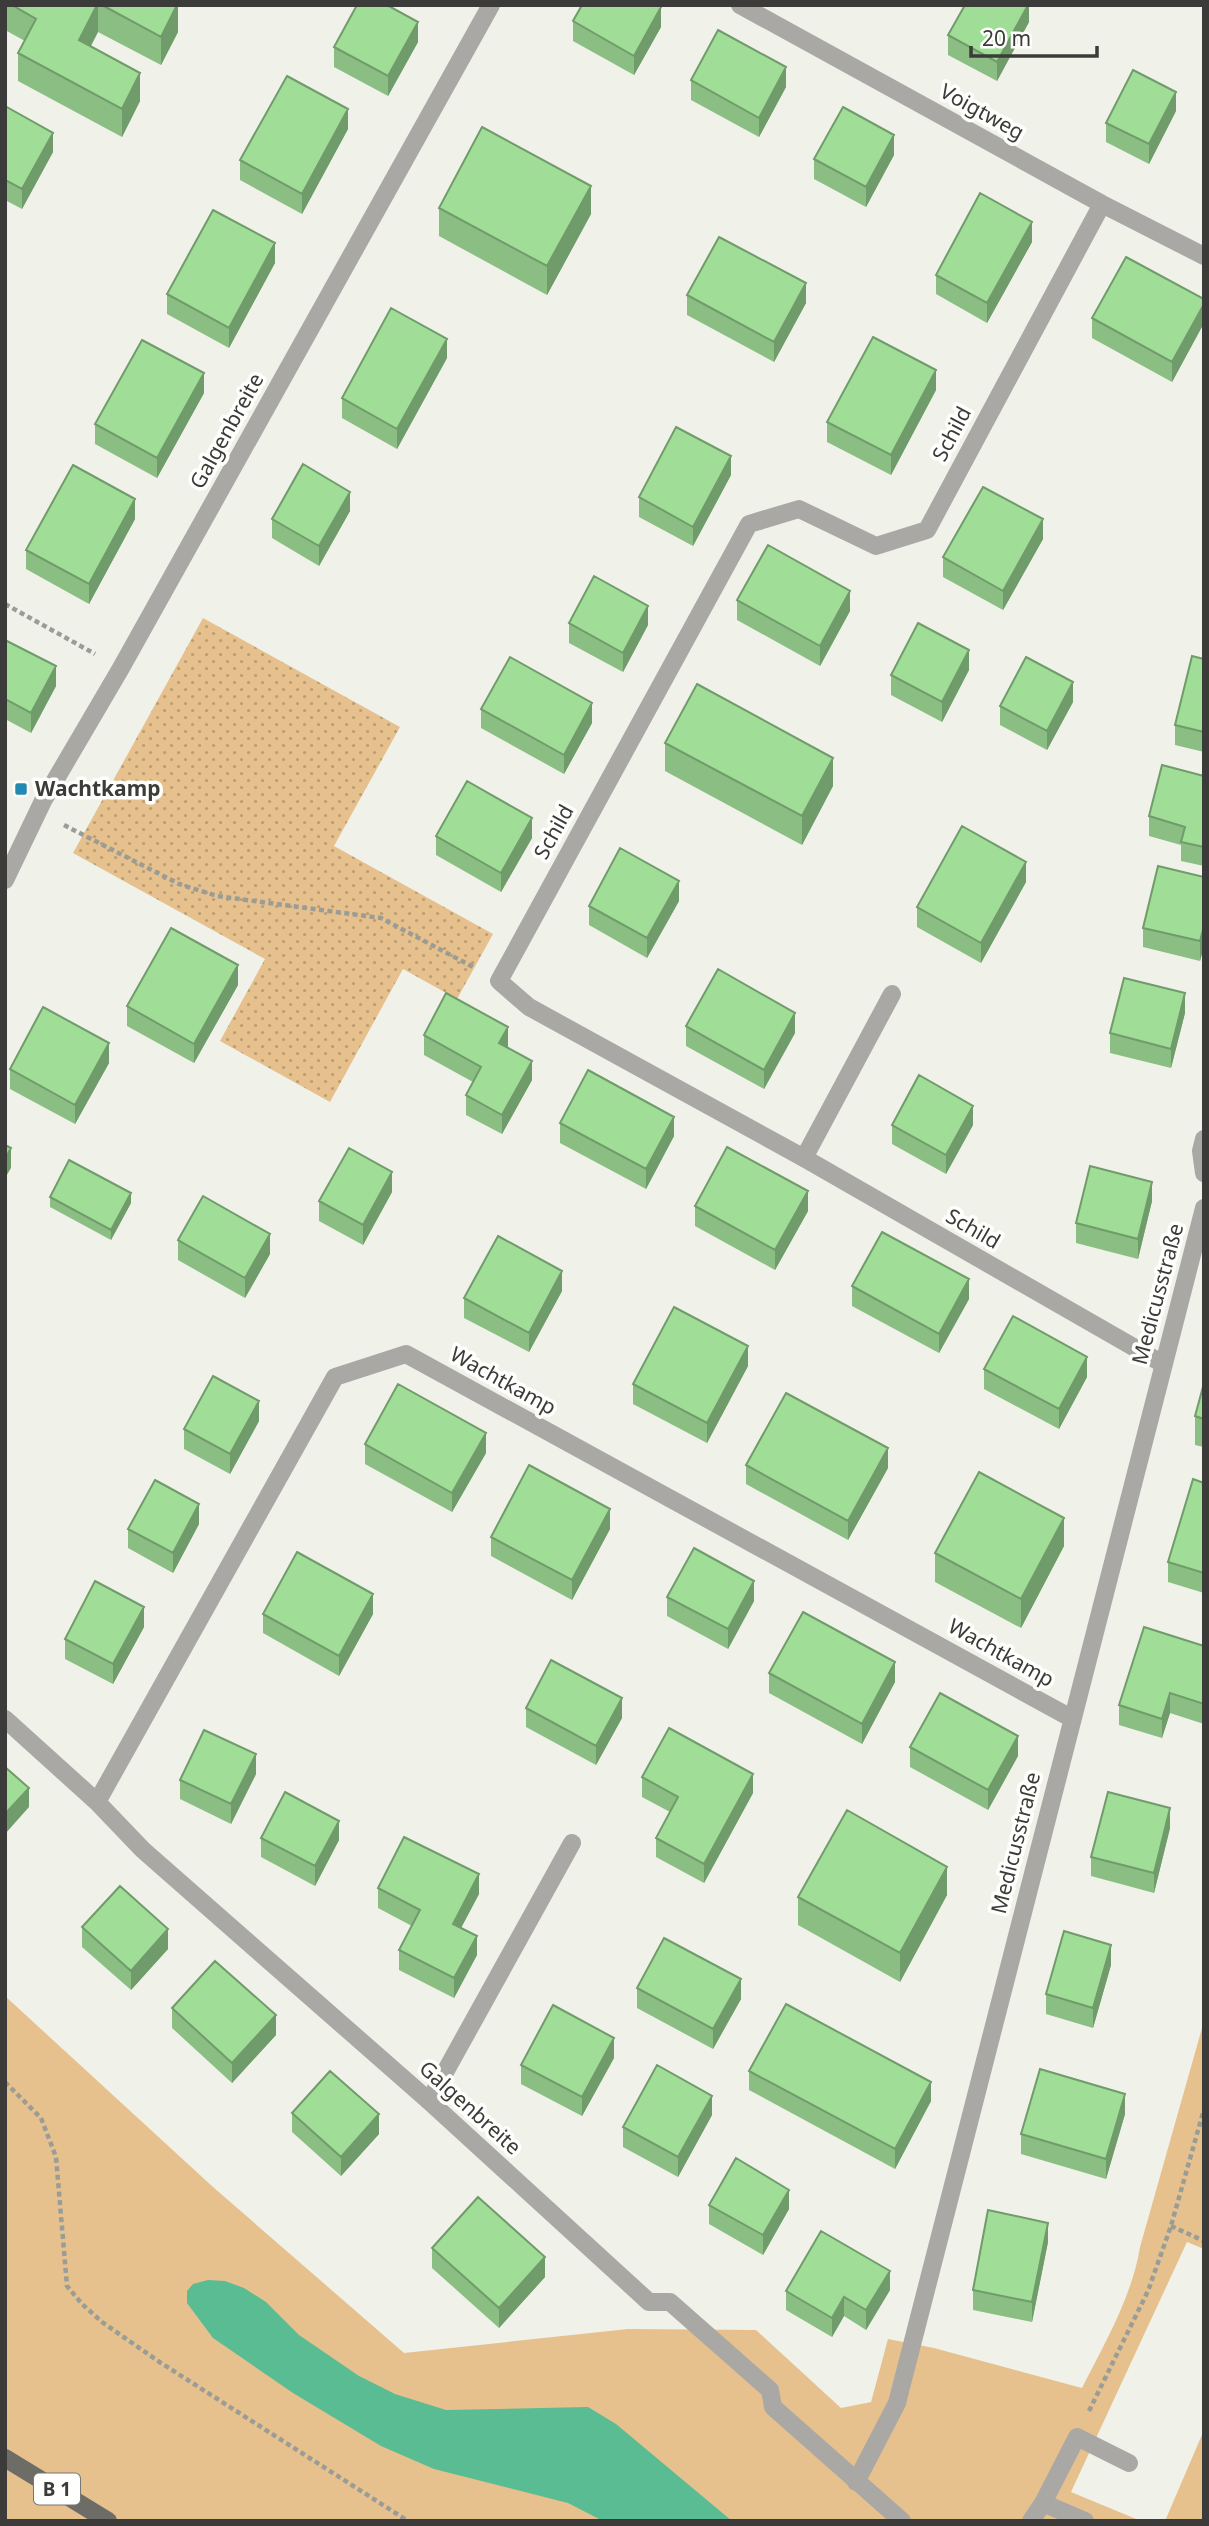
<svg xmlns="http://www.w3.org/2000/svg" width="1209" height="2526" font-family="'Noto Sans',sans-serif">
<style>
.green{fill:#e6c18e}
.park{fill:url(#park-dots)}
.water{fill:#59bc92}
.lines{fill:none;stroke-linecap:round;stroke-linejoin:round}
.path{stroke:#9a9c96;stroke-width:4.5;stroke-dasharray:5 3.5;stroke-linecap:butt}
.lane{stroke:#a9a8a5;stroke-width:18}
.street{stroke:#a9a8a5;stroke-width:18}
.primary{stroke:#6d6c66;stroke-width:18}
.wall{fill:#8abe82}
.shaded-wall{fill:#709b6a}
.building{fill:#a0dd97;stroke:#709b6a;stroke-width:2}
.poi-dot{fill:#228ab2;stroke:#fefffc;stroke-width:2.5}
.labels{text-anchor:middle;stroke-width:7;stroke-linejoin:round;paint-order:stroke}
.shield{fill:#fefffc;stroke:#767674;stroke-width:2}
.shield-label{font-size:19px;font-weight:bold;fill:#3b3c39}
.street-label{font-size:21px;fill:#3b3c39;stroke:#fefffc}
.poi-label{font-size:21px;font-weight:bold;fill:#3b3c39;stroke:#fefffc;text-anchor:start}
</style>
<defs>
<pattern id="park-dots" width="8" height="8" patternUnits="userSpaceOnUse" patternTransform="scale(1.75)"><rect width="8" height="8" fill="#e6c18e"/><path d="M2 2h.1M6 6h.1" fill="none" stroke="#bc9e75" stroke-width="1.8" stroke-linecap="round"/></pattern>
</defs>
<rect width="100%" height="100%" fill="#f0f2ea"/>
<path class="green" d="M5 1996 213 2187 404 2353 628 2329 756 2330 841 2408 871 2402 888 2339 934 2348 1082 2388C1104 2344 1132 2297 1140 2247L1204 2021V2249L1187 2242 1071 2492 1141 2521H5Z
M1204 2430V2521H1165Z"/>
<path class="park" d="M203 618 400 727 334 846 493 934 457 999 403 969 330 1102 220 1041 265 959 73 853Z"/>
<path class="water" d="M208 2280 225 2281 244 2288 266 2302 299 2335 359 2376 395 2394 446 2410 588 2407 616 2424 732 2521H603L568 2503 434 2469 381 2446 293 2393 213 2338 187 2303V2291L193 2284Z"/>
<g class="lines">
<path class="path" d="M5 604 95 654
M64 825 179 884 217 896 381 918 473 967
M5 2082 41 2118 56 2157 67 2286 82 2304 102 2322 158 2361 408 2521
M1171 2226 1204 2241
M1089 2411 1148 2291 1171 2226 1204 2109"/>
<path class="lane" d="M804 1158 892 994
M429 2101 572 1843
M1043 2503 1085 2521
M1031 2521 1043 2503 1077 2437 1129 2463"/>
<path class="street" d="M740 5 1102 204 1204 256
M1102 204 927 530 876 546 799 509 749 524 499 981 529 1007 804 1158 1163 1364
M5 880 43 801 121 668 491 5
M1204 1139 1201 1151 1204 1173
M5 1719 97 1802 143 1850 429 2101 649 2302H670L770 2390 773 2407 902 2521
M97 1802 335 1377 406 1354 1071 1718
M856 2482 897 2403 1204 1208"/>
<path class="primary" d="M5 2458 108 2521"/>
</g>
<path class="wall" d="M5 5H178V32L161 65 98 32 91 46 140 101 122 137 18 81V53L25 41 5 30Z
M1029 5V22L997 81 948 55V35Z
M573 21 661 27 634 75 573 41Z
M418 42 388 96 334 67V47Z
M691 80 786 87 759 137 691 100Z
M5 106 53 152 22 209 5 200Z
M1176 111 1149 164 1106 142V123Z
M348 129 302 214 240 180V160Z
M894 155 866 207 814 179V159Z
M439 208 591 214 547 295 439 236Z
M1032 242 987 323 936 294V275Z
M275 263 229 348 167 314V294Z
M687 295 806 303 774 362 687 315Z
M1204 299V323L1172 382 1092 338V318Z
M447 358 397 449 342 418V398Z
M936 390 891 475 827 442V422Z
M204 393 157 478 95 444V424Z
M731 475 693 546 639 517V497Z
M350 511 319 566 272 538V519Z
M135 519 89 604 26 569V550Z
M1043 539 1003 610 943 577V557Z
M737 600 850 611 820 666 737 620Z
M569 623 648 625 623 672 569 643Z
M5 640 56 686 31 733 5 719Z
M1204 659V752L1175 745V725Z
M969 670 942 722 891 695V675Z
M1073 702 1047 750 1000 725V706Z
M481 709 592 723 564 774 481 728Z
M665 743 833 786 802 845 665 771Z
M1204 776V866L1181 861V845L1149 836V816Z
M436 836 532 838 501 892 436 855Z
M1204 877V946L1200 961 1143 947V928Z
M1026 882 981 963 917 927V907Z
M679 901 647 958 589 925V906Z
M238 985 194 1063 127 1026V1006Z
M1185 1013 1171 1068 1110 1053V1033Z
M686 1026 795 1033 764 1089 686 1046Z
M424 1035 508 1047 532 1080 502 1134 466 1115V1095L473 1082 424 1055Z
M109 1063 75 1124 10 1089V1069Z
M560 1123 674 1136 646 1189 560 1143Z
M892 1125H973L946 1174 892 1144Z
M392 1192 363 1245 319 1221V1201Z
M50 1197 131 1203 111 1240 50 1207Z
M1152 1201 1138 1259 1076 1243V1223Z
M695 1206 808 1211 775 1270 695 1226Z
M178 1240 270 1254 245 1298 178 1260Z
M852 1286 969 1299 939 1353 852 1306Z
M562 1291 529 1352 464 1318V1298Z
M748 1366 707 1443 633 1404V1384Z
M984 1369 1087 1377 1059 1429 984 1389Z
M1204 1383V1447L1195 1445V1416Z
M259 1421 230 1474 184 1449V1429Z
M365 1444 486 1453 452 1512 365 1464Z
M746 1465 888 1468 848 1540 746 1484Z
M1204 1483V1593L1168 1582V1562Z
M199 1524 173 1573 128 1548V1529Z
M610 1529 572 1600 491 1556V1537Z
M1064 1546 1021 1628 935 1582V1553Z
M667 1597 754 1601 728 1649 667 1616Z
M263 1614H373L339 1676 263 1633Z
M144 1627 113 1684 65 1659V1639Z
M1204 1646V1724L1170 1713 1162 1738 1119 1725V1705Z
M769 1673 895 1682 862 1744 769 1693Z
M526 1708 622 1718 596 1765 526 1727Z
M910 1747 1018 1756 988 1810 910 1767Z
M256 1774 231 1824 180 1799V1780Z
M642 1777 753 1793 704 1883 656 1857V1838L670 1812 642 1797Z
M1170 1828 1154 1893 1091 1876V1857Z
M261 1838 339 1840 315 1886 261 1857Z
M378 1888 479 1894 461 1928 477 1955 454 1998 399 1970V1950L412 1926 378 1908Z
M947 1895 900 1982 798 1925V1897Z
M82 1927 168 1949 131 1990 82 1947Z
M1111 1965 1093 2028 1046 2014V1994Z
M637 1988 741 1999 713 2049 637 2008Z
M172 2008 276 2035 232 2083 172 2028Z
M614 2058 582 2116 521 2084V2065Z
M749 2071 931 2101 895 2169 749 2090Z
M292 2113 379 2134 341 2176 292 2132Z
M1125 2114 1106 2179 1021 2154V2134Z
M712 2115 678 2177 623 2147V2127Z
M709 2205 789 2209 763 2255 709 2224Z
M1048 2242 1032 2322 973 2310V2290Z
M432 2248 545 2277 499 2328 432 2268Z
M890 2290 866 2330 844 2316 832 2337 786 2310V2291Z"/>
<path class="shaded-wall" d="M97 5H98V32L79 68V40Z
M177 5H178V32L161 65V37Z
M1028 5H1029V22L997 81V62Z
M661 7V27L634 75V56Z
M418 22V42L388 96V76Z
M786 67V87L759 137V118Z
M140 73V101L122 137V109Z
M1176 92V111L1149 164V144Z
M348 109V129L302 214V194Z
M53 133V152L22 209V189Z
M894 135V155L866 207V187Z
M591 186V214L547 295V266Z
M1032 222V242L987 323V303Z
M275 243V263L229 348V328Z
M806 283V303L774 362V342Z
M1204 304V323L1172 382V362Z
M447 339V358L397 449V429Z
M936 370V390L891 475V455Z
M204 373V393L157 478V458Z
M731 456V475L693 546V527Z
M350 492V511L319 566V546Z
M135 499V519L89 604V584Z
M1043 519V539L1003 610V591Z
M850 591V611L820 666V646Z
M648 606V625L623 672V653Z
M969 650V670L942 722V702Z
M56 666V686L31 733V713Z
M1073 682V702L1047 750V731Z
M592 703V723L564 774V755Z
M833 758V786L802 845V816Z
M532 818V838L501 892V873Z
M1026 862V882L981 963V943Z
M679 881V901L647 958V938Z
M1204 926V946L1200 961V941Z
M238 965V985L194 1063V1044Z
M1185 993V1013L1171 1068V1049Z
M795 1013V1033L764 1089V1070Z
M508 1027V1047L499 1063V1043Z
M109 1043V1063L75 1124V1105Z
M532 1061V1080L502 1134V1115Z
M973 1106V1125L946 1174V1155Z
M674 1117V1136L646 1189V1169Z
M11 1148V1168L5 1178V1159Z
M392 1172V1192L363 1245V1225Z
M1152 1182V1201L1138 1259V1239Z
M808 1191V1211L775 1270V1250Z
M131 1193V1203L111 1240V1230Z
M270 1234V1254L245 1298V1278Z
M562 1271V1291L529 1352V1333Z
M969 1279V1299L939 1353V1334Z
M748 1346V1366L707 1443V1423Z
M1087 1357V1377L1059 1429V1409Z
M259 1401V1421L230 1474V1454Z
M486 1433V1453L452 1512V1493Z
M888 1448V1468L848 1540V1521Z
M199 1504V1524L173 1573V1553Z
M610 1509V1529L572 1600V1580Z
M1064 1518V1546L1021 1628V1599Z
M754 1581V1601L728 1649V1629Z
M373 1594V1614L339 1676V1656Z
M144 1607V1627L113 1684V1664Z
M895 1662V1682L862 1744V1724Z
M1170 1693V1713L1162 1738V1719Z
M622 1698V1718L596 1765V1746Z
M1018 1736V1756L988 1810V1790Z
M256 1754V1774L231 1824V1804Z
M753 1774V1793L704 1883V1864Z
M29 1788V1807L5 1834V1814Z
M1170 1808V1828L1154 1893V1873Z
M339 1821V1840L315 1886V1866Z
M947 1867V1895L900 1982V1953Z
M479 1874V1894L453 1943V1924Z
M168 1929V1949L131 1990V1971Z
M477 1936V1955L454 1998V1978Z
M1111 1945V1965L1093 2028V2008Z
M741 1979V1999L713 2049V2029Z
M276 2015V2035L232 2083V2063Z
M614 2038V2058L582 2116V2097Z
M931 2082V2101L895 2169V2149Z
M1125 2094V2114L1106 2179V2159Z
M712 2096V2115L678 2177V2157Z
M379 2114V2134L341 2176V2157Z
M789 2190V2209L763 2255V2235Z
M1048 2223V2242L1032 2322V2302Z
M545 2257V2277L499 2328V2308Z
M890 2271V2290L866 2330V2310Z
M844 2297V2316L832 2337V2318Z"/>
<path class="building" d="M12 5H97L79 40 140 73 122 109 18 53 36 19Z
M102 5H177L161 37Z
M357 5H387L418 22 388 76 334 47Z
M582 5H658L661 7 634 56 573 21Z
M965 5H1028L997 62 948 35Z
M718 30 786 67 759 118 691 80Z
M1133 70 1176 92 1149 144 1106 123Z
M287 76 348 109 302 194 240 160Z
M5 106 53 133 22 189 5 180Z
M843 107 894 135 866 187 814 159Z
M482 127 591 186 547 266 439 208Z
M980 193 1032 222 987 303 936 275Z
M213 210 275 243 229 328 167 294Z
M719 237 806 283 774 342 687 295Z
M1126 257 1204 299V304L1172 362 1092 318Z
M391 308 447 339 397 429 342 398Z
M873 337 936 370 891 455 827 422Z
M142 340 204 373 157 458 95 424Z
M676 427 731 456 693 527 639 497Z
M303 464 350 492 319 546 272 519Z
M73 465 135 499 89 584 26 550Z
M983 487 1043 519 1003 591 943 557Z
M768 545 850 591 820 646 737 600Z
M594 576 648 606 623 653 569 623Z
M918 623 969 650 942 702 891 675Z
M5 640 56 666 31 713 5 699Z
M1192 656 1204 659V732L1175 725Z
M510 657 592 703 564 755 481 709Z
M1026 657 1073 682 1047 731 1000 706Z
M697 684 833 758 802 816 665 743Z
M1162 765 1204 776V847L1181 842 1185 827 1149 816Z
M467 781 532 818 501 873 436 836Z
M962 826 1026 862 981 943 917 907Z
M620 848 679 881 647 938 589 906Z
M1158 866 1204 877V926L1200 941 1143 928Z
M171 928 238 965 194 1044 127 1006Z
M718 969 795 1013 764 1070 686 1026Z
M1124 978 1185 993 1171 1049 1110 1033Z
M446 993 508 1027 499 1043 532 1061 502 1115 466 1095 481 1067 424 1035Z
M43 1007 109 1043 75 1105 10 1069Z
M588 1070 674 1117 646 1169 560 1123Z
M919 1075 973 1106 946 1155 892 1125Z
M5 1145 11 1148 5 1159Z
M727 1147 808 1191 775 1250 695 1206Z
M349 1148 392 1172 363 1225 319 1201Z
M69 1160 131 1193 111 1230 50 1197Z
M1090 1166 1152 1182 1138 1239 1076 1223Z
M203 1196 270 1234 245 1278 178 1240Z
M882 1232 969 1279 939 1334 852 1286Z
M498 1236 562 1271 529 1333 464 1298Z
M674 1307 748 1346 707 1423 633 1384Z
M1013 1316 1087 1357 1059 1409 984 1369Z
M213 1376 259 1401 230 1454 184 1429Z
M1204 1383V1419L1195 1416Z
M398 1384 486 1433 452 1493 365 1444Z
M786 1393 888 1448 848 1521 746 1465Z
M529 1465 610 1509 572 1580 491 1537Z
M979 1472 1064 1518 1021 1599 935 1553Z
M1193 1479 1204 1483V1573L1168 1562Z
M155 1480 199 1504 173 1553 128 1529Z
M694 1548 754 1581 728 1629 667 1597Z
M297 1552 373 1594 339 1656 263 1614Z
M95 1581 144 1607 113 1664 65 1639Z
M803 1612 895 1662 862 1724 769 1673Z
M1144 1627 1204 1646V1704L1170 1693 1162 1719 1119 1705Z
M551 1660 622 1698 596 1746 526 1708Z
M940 1693 1018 1736 988 1790 910 1747Z
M669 1728 753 1774 704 1864 656 1838 678 1797 642 1777Z
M204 1730 256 1754 231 1804 180 1780Z
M5 1767 29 1788 5 1814Z
M285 1792 339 1821 315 1866 261 1838Z
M1108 1792 1170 1808 1154 1873 1091 1857Z
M847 1810 947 1867 900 1953 798 1897Z
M404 1837 479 1874 453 1924 477 1936 454 1978 399 1950 420 1910 378 1888Z
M120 1886 168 1929 131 1971 82 1927Z
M1064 1931 1111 1945 1093 2008 1046 1994Z
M664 1938 741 1979 713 2029 637 1988Z
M215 1961 276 2015 232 2063 172 2008Z
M786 2004 931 2082 895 2149 749 2071Z
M553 2005 614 2038 582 2097 521 2065Z
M657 2065 712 2096 678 2157 623 2127Z
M1040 2069 1125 2094 1106 2159 1021 2134Z
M330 2071 379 2114 341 2157 292 2113Z
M736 2158 789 2190 763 2235 709 2205Z
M478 2197 545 2257 499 2308 432 2248Z
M988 2210 1048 2223 1032 2302 973 2290Z
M821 2231 890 2271 866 2310 844 2297 832 2318 786 2291Z"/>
<rect class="poi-dot" x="14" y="782" width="14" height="14" rx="3.5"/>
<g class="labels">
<rect class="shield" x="34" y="2473.5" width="46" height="31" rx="5"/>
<g class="shield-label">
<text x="57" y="2496">B 1</text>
</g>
<g class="street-label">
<text transform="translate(982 112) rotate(29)" y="7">Voigtweg</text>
<text transform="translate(227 431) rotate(-61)" y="7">Galgenbreite</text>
<text transform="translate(952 434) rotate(-62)" y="7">Schild</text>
<text transform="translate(554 832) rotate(-61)" y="7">Schild</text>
<text transform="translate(973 1229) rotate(30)" y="7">Schild</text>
<text transform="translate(1158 1294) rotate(-75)" y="7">Medicusstraße</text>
<text transform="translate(503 1381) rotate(29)" y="7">Wachtkamp</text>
<text transform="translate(1001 1653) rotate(29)" y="7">Wachtkamp</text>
<text transform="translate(1016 1843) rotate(-76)" y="7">Medicusstraße</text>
<text transform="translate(470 2108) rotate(42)" y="7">Galgenbreite</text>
</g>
<g class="poi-label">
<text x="35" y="796">Wachtkamp</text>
</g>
</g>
<rect width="1209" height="2526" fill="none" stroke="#3b3c39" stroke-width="14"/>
<path d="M971 46v10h126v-10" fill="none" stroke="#3b3c39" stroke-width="3.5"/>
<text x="982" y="46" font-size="21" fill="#3b3c39" stroke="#fefffc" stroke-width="5" paint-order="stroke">20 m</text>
</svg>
